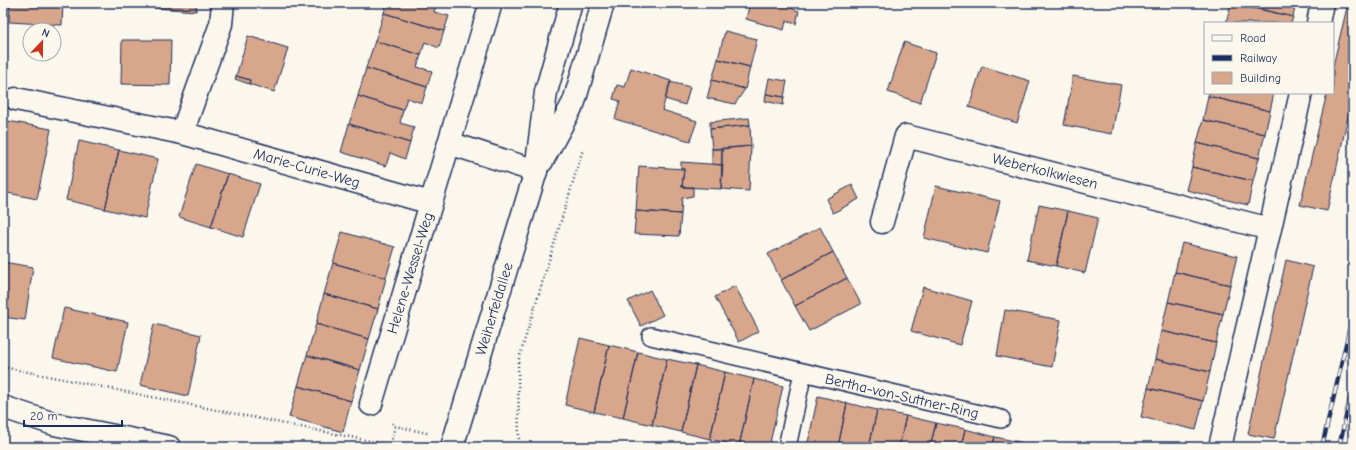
<svg xmlns="http://www.w3.org/2000/svg" width="1356" height="450" font-family="'Comic Neue',sans-serif">
<style>
.building{fill:#d8a68b;stroke:#1b2f5e}
.lines{fill:none;stroke-linecap:round;stroke-linejoin:round}
.service-casing{stroke:#1b2f5e;stroke-width:20}
.minor-casing{stroke:#1b2f5e;stroke-width:25}
.secondary-casing{stroke:#1b2f5e;stroke-width:25}
.path{stroke:#1b2f5e;stroke-width:2.5;stroke-dasharray:1 3;stroke-linecap:butt}
.service{stroke:#fbf7ec;stroke-width:17}
.minor{stroke:#fbf7ec;stroke-width:22}
.secondary{stroke:#fbf7ec;stroke-width:22}
.rail-casing{stroke:#1b2f5e;stroke-width:4.5}
.rail{stroke:#fbf7ec;stroke-width:3;stroke-dasharray:9;stroke-linecap:butt}
.labels{text-anchor:middle;stroke-width:3;stroke-linejoin:round;paint-order:stroke}
.street-label{font-size:15px;fill:#1b2f5e;stroke:#fbf7ec}
</style>
<rect width="100%" height="100%" fill="#fbf7ec"/>
<filter id="ink" filterUnits="userSpaceOnUse"><feTurbulence type="fractalNoise" baseFrequency=".025" numOctaves="2"/><feDisplacementMap in="SourceGraphic" scale="8" xChannelSelector="R" yChannelSelector="G"/><feConvolveMatrix kernelMatrix="1 2 1 2 8 2 1 2 1" color-interpolation-filters="sRGB"/></filter>
<g filter="url(#ink)">
<path class="building" d="M10 3H63L62 25 9 22Z
M143 3H197L196 11 142 7Z
M387 3H437L434 12 449 16 444 31 384 13Z
M750 3H791L790 8 799 11 796 24 786 21 784 30 746 19Z
M1231 3 1293 17 1291 23H1226Z
M1237 3H1296L1293 17Z
M1348 3 1353 4V94L1327 211 1300 205 1327 93H1333V66Z
M384 13 444 31 439 48 425 42 421 55 375 41Z
M725 31 757 39 750 67 718 59Z
M248 36 288 48 274 92 249 84 250 80 236 76Z
M122 40H171L170 85 121 84Z
M375 41 421 55 417 67 432 71 427 87 366 68Z
M904 42 936 53 920 103 888 92Z
M718 59 750 67 745 89 712 80Z
M982 66 1030 81 1017 123 969 107Z
M366 68 427 87 422 103 407 98 403 110 358 96Z
M631 68 671 81 662 110 697 121 690 141 615 119 620 101 613 99 617 85 625 87Z
M236 76 250 80 249 84 235 79Z
M1073 76 1121 85 1112 134 1064 125Z
M769 78 787 81 784 97 766 94Z
M712 80 745 89 735 104 707 98Z
M670 82 690 87 685 105 665 99Z
M1209 93H1274L1270 111 1208 96Z
M766 94 784 97 783 105 765 101Z
M358 96 403 110 400 123 414 127 410 143 349 124Z
M1208 96 1270 111 1265 134 1203 120Z
M749 118 750 125 710 129V122Z
M1203 120 1265 134 1259 158 1197 143Z
M8 121 51 129 37 199 3 192V146Z
M349 124 410 143 405 159 390 153 386 166 341 152Z
M750 125 751 146 712 149 710 129Z
M79 141 119 150 105 209 66 200Z
M1197 143 1259 158 1253 181 1192 167Z
M751 146 749 191 721 189 722 149Z
M712 149H722V165L712 164Z
M119 150 158 159 145 218 105 209Z
M681 162 723 165 721 189 682 187 684 169H681Z
M196 164 228 174 211 227 179 217Z
M639 166 684 169 682 187H693V196L682 198 681 214 636 211Z
M1192 167 1253 181 1248 205 1186 190Z
M228 174 260 184 243 237 211 227Z
M852 185 859 199 833 213 826 199Z
M936 186 1000 201 987 253 924 238Z
M1039 205 1068 211 1056 266 1027 260Z
M636 211 681 214 679 236 634 234Z
M1068 211 1098 218 1085 273 1056 266Z
M820 227 833 252 781 280 768 254Z
M342 232 395 247 386 278 333 263Z
M1182 243 1237 256 1230 285 1175 272Z
M833 252 847 278 795 306 781 280Z
M1286 260 1313 267 1274 439 1248 434Z
M3 262 33 267 25 320 3 317Z
M333 263 386 278 378 309 324 294Z
M1175 272 1230 285 1223 314 1168 302Z
M847 278 861 304 809 331 795 306Z
M735 286 759 331 739 342 715 297Z
M923 287 972 301 960 345 911 331Z
M650 290 663 315 641 326 628 301Z
M324 294 378 309 369 339 316 324Z
M1168 302 1223 314 1216 343 1161 331Z
M64 308 128 322 117 372 53 358Z
M1005 310 1061 320 1052 367 997 356Z
M154 324 201 335 188 396 140 385Z
M316 324 369 339 360 370 307 355Z
M1161 331 1216 343 1210 372 1155 359Z
M580 338 609 345 594 412 565 405Z
M609 345 638 352 623 418 594 412Z
M638 352 667 359 652 425 623 418Z
M307 355 360 370 351 401 298 386Z
M667 359 696 365 681 432 652 425Z
M1155 359 1210 372 1203 401 1148 388Z
M696 365 725 372 710 439 681 432Z
M725 372 754 379 739 446 710 439Z
M754 379 783 386 769 447 739 446Z
M298 386 351 401 343 432 289 417Z
M1148 388 1203 401 1196 430 1141 417Z
M818 396 847 403 838 447H807Z
M847 403 877 410 869 447H838Z
M877 410 906 416 899 447H869Z
M906 416 936 423 930 447H899Z
M936 423 965 429 961 447H930Z
M965 429 995 437 992 447H961Z
M995 437 1024 443 1023 447H992Z"/>
<g class="lines">
<g class="service-casing">
<path id="service" d="M651 336 1001 419
M787 447 803 372"/>
</g>
<g class="minor-casing">
<path id="minor" d="M1318 23 1322 3
M16 99 182 133 431 203
M182 133 221 24 223 3
M449 143 491 3
M882 222 906 136 1270 229
M371 404 449 143 536 171
M3 407 54 424 169 447
M1220 447 1301 93"/>
</g>
<g class="secondary-casing">
<path id="secondary" d="M542 161 574 102 603 3
M452 447 536 171 546 92 571 3"/>
</g>
<path class="path" d="M3 367 390 445
M392 423 395 426 427 433
M483 444 500 447
M390 447 395 426
M519 447 518 362 583 149"/>
<use href="#service" class="service"/>
<use href="#minor" class="minor"/>
<use href="#secondary" class="secondary"/>
<g class="rail-casing">
<path id="rail" d="M1322 447 1353 314
M1339 447 1353 386"/>
</g>
<use href="#rail" class="rail"/>
</g>
</g>
<g class="labels">
<g class="street-label">
<text transform="translate(307 168) rotate(16)" y="5">Marie-Curie-Weg</text>
<text transform="translate(1045 171) rotate(14)" y="5">Weberkolkwiesen</text>
<text transform="translate(410 273) rotate(-73)" y="5">Helene-Wessel-Weg</text>
<text transform="translate(494 309) rotate(-73)" y="5">Weiherfeldallee</text>
<text transform="translate(902 396) rotate(13)" y="5">Bertha-von-Suttner-Ring</text>
</g>
</g>
<rect width="1356" height="450" fill="none" stroke="#fbf7ec" stroke-width="16"/>
<rect x="8" y="8" width="1340" height="434" fill="none" stroke="#1b2f5e" stroke-width="1.5" filter="url(#ink)"/>
<rect x="1204" y="22" width="130" height="72" fill="#fbf7ec" stroke="#a1a7b3"/>
<rect x="1212" y="35" width="20" height="6" fill="#fbf7ec" stroke="#a1a7b3"/>
<text x="1240" y="42" font-size="12" fill="#1b2f5e">Road</text>
<rect x="1212" y="55" width="20" height="6" fill="#1b2f5e" stroke="#a1a7b3"/>
<text x="1240" y="62" font-size="12" fill="#1b2f5e">Railway</text>
<rect x="1212" y="72" width="20" height="12" fill="#d8a68b" stroke="#a1a7b3"/>
<text x="1240" y="82" font-size="12" fill="#1b2f5e">Building</text>
<g transform="translate(42 42) rotate(22)"><circle r="19" fill="#fbf7ec" stroke="#a1a7b3"/>
<path d="M0-3L7 15L0 10L-7 15Z" fill="#c8321e"/>
<text y="-6" font-size="11" font-weight="bold" text-anchor="middle" fill="#1b2f5e">N</text>
</g>
<path d="M24 420v6h98v-6" fill="none" stroke="#1b2f5e" stroke-width="2"/>
<text x="30" y="420" font-size="12" fill="#1b2f5e" stroke="#fbf7ec" stroke-width="3" paint-order="stroke">20 m</text>
</svg>
